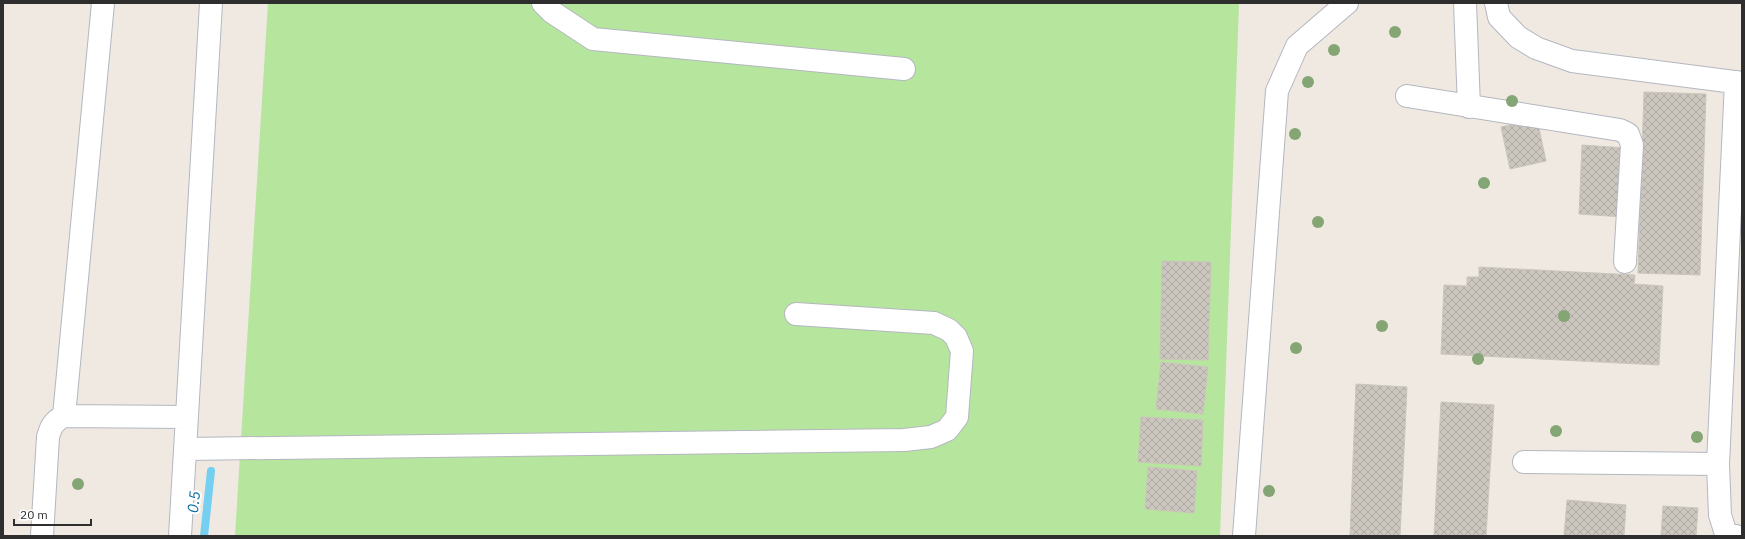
<svg xmlns="http://www.w3.org/2000/svg" width="1745" height="539" font-family="'IBM Plex Sans',sans-serif">
<style>
.park{fill:#b6e59e}
.lines{fill:none;stroke-linecap:round;stroke-linejoin:round}
.stream{stroke:#75cff0;stroke-width:8}
.building{fill:url(#building-cross-hatch);stroke:#cbc5ba}
.minor-casing{stroke:#b4b7c1;stroke-width:24}
.minor{stroke:#fff;stroke-width:22}
.tree{fill:#84a574}
.labels{text-anchor:middle;stroke-width:4;stroke-linejoin:round;paint-order:stroke}
.water-label{font-size:15px;font-style:italic;fill:#0d6fa3;stroke:#fff}
</style>
<defs>
<pattern id="building-cross-hatch" width="8" height="8" patternUnits="userSpaceOnUse"><rect width="8" height="8" fill="#cbc7bf"/><path d="M0 0l8 8M0 8l8-8" fill="none" stroke="#afaba4"/></pattern>
</defs>
<rect width="100%" height="100%" fill="#efe9e1"/>
<path class="park" d="M268 3H1239L1220 536H235Z"/>
<g class="lines">
<path class="stream" d="M204 536 211 471"/>
</g>
<path class="building" d="M1644 92 1706 94 1700 275 1638 273Z
M1537 119 1546 161 1510 169 1501 127Z
M1582 145 1626 148 1623 217 1579 214Z
M1162 261 1211 262 1208 360 1160 359Z
M1479 267 1635 275 1634 284 1663 286 1659 365 1441 354 1444 285 1467 286V277H1479Z
M1161 362 1208 367 1203 414 1156 409Z
M1356 384 1407 387 1400 536H1350Z
M1441 402 1494 405 1486 536H1434Z
M1141 417 1203 420 1201 466 1138 462Z
M1148 467 1197 471 1194 513 1145 509Z
M1567 500 1626 505 1624 536H1564Z
M1663 506 1698 508 1696 536H1661Z"/>
<g class="lines">
<g class="minor-casing">
<path id="minor" d="M543 3 552 12 593 39 904 69
M1465 3 1469 107
M1496 3 1499 17 1518 37 1536 48 1572 61 1742 83
M1407 96 1620 130 1628 134 1632 145 1625 262
M64 416 103 3
M185 449 904 440 931 437 947 430 957 417 962 351 956 337 949 330 934 323 796 314
M1524 462 1718 464
M42 536 48 437C51 426 54 421 64 416L187 417
M180 536 211 3
M1244 536 1277 91 1297 46 1347 3
M1736 536 1726 534 1720 515 1718 464 1736 82"/>
</g>
<use href="#minor" class="minor"/>
</g>
<g class="tree">
<circle cx="1395" cy="32" r="6"/>
<circle cx="1334" cy="50" r="6"/>
<circle cx="1308" cy="82" r="6"/>
<circle cx="1512" cy="101" r="6"/>
<circle cx="1295" cy="134" r="6"/>
<circle cx="1484" cy="183" r="6"/>
<circle cx="1318" cy="222" r="6"/>
<circle cx="1564" cy="316" r="6"/>
<circle cx="1382" cy="326" r="6"/>
<circle cx="1296" cy="348" r="6"/>
<circle cx="1478" cy="359" r="6"/>
<circle cx="1556" cy="431" r="6"/>
<circle cx="1697" cy="437" r="6"/>
<circle cx="78" cy="484" r="6"/>
<circle cx="1269" cy="491" r="6"/>
</g>
<g class="labels">
<g class="water-label">
<text transform="translate(194 502) rotate(-84)" y="5">0.5</text>
</g>
</g>
<rect width="1745" height="539" fill="none" stroke="#2e2e2e" stroke-width="8"/>
<path d="M14 519v6h77v-6" fill="none" stroke="#2e2e2e" stroke-width="2"/>
<text x="20" y="519" font-size="12" fill="#2e2e2e" stroke="#ffffff" stroke-width="3" paint-order="stroke">20 m</text>
</svg>
